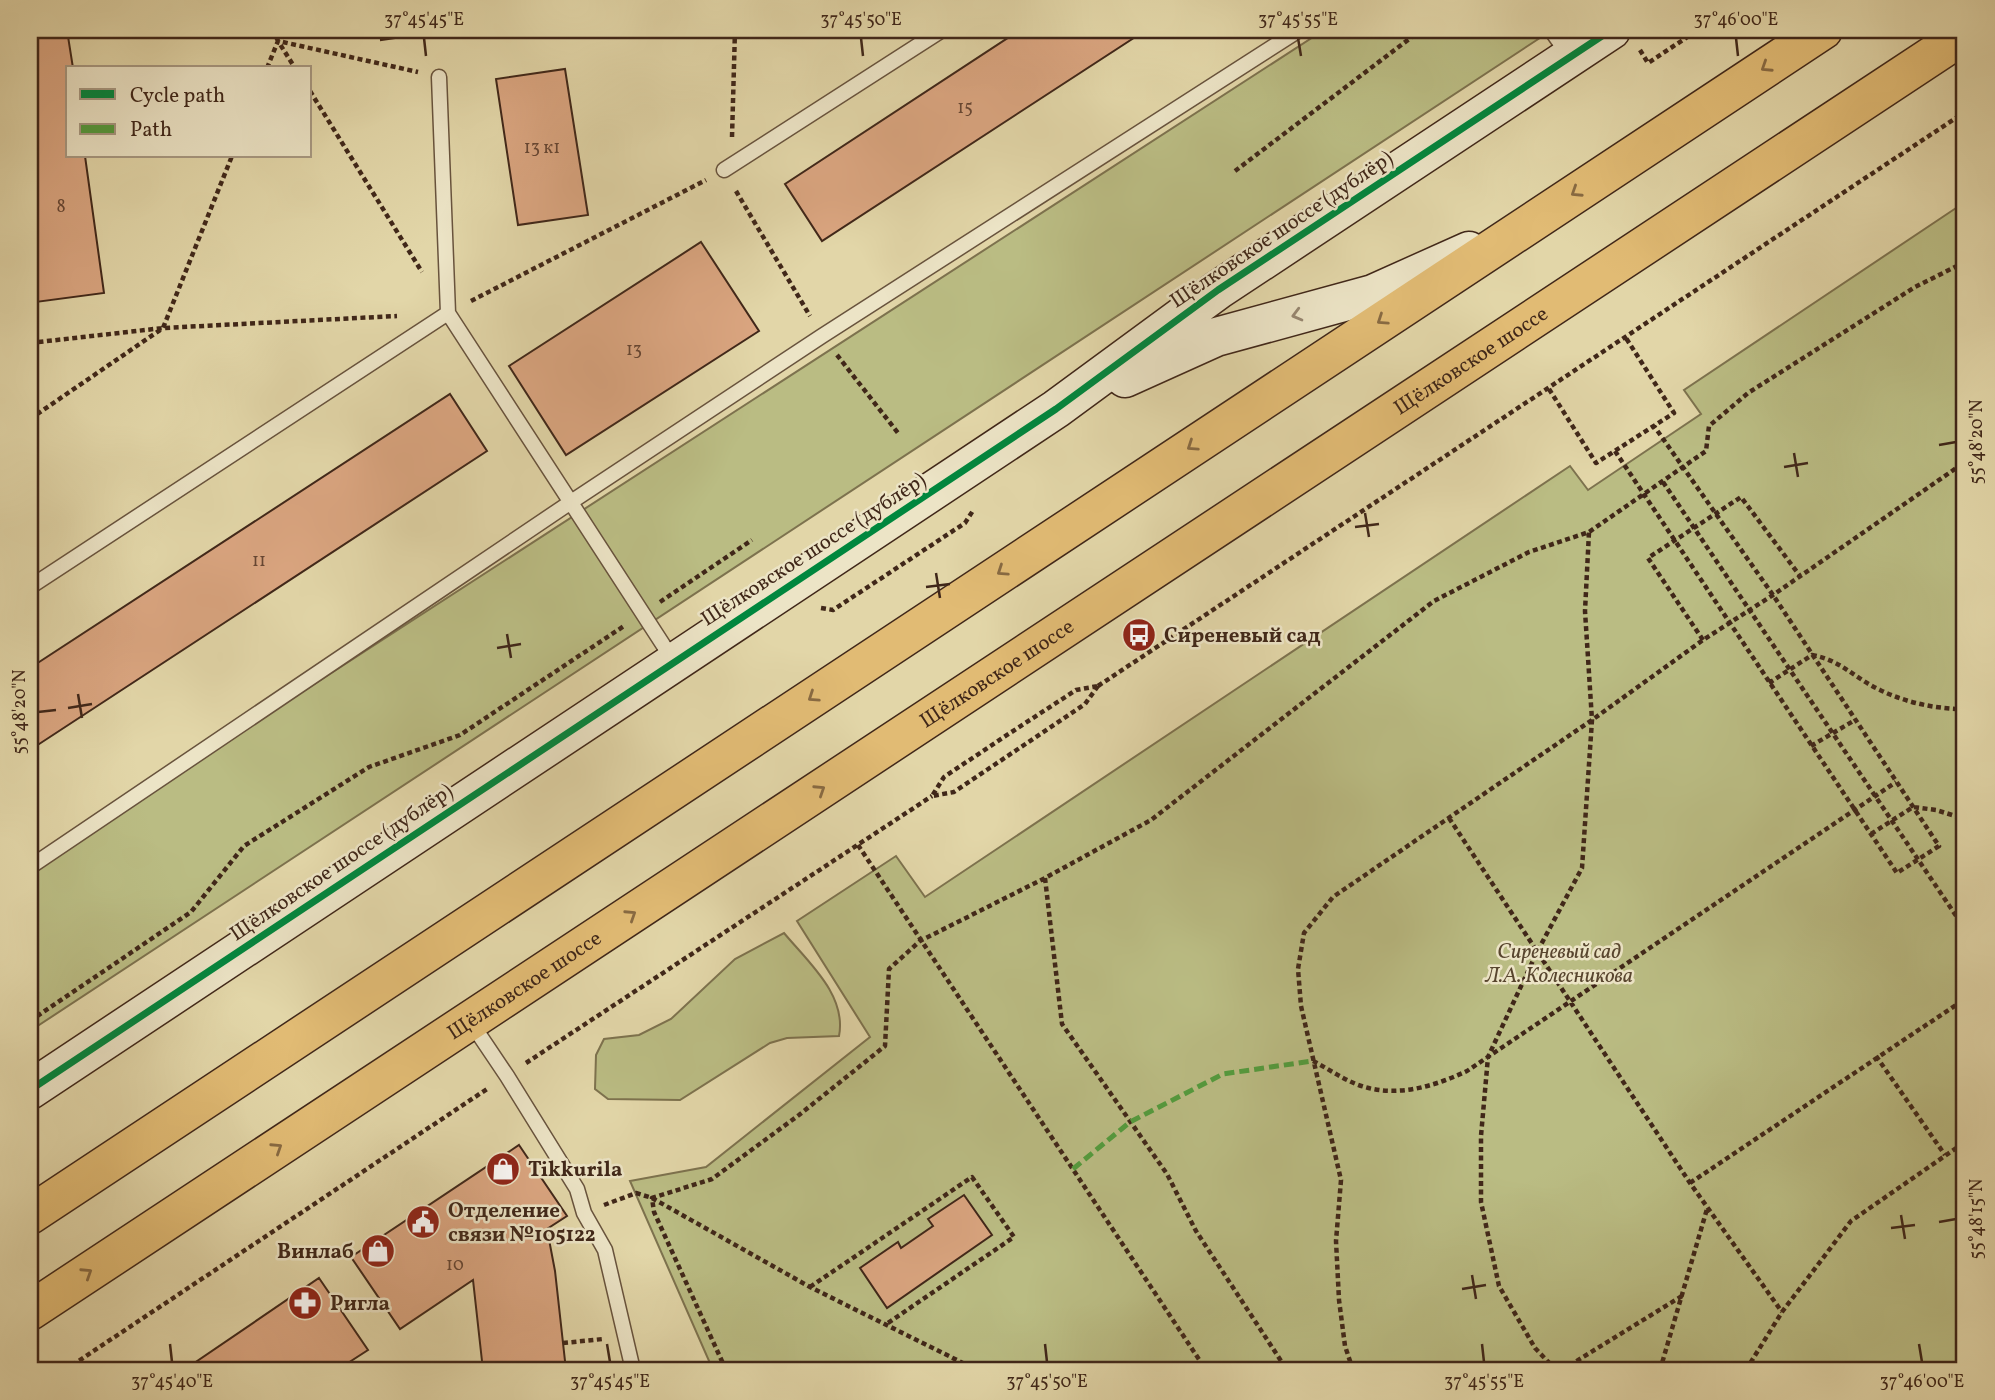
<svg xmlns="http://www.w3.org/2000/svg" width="1995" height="1400" font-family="Vollkorn,serif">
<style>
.green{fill:#babc83;stroke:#7d724e;stroke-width:2}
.building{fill:#daa580;stroke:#402719;stroke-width:2}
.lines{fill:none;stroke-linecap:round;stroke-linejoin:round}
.lane-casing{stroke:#68533d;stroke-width:17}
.secondary-casing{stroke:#402719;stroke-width:41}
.primary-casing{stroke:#402719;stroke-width:41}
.path{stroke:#402719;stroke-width:4.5;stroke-dasharray:5 3.5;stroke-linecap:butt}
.lane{stroke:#ece4c6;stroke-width:14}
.secondary{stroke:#ece4c6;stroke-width:38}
.primary{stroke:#e1bb74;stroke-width:38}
.quiet{stroke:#539c3e;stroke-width:5;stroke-dasharray:10 5;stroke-linecap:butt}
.cycleway-casing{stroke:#ece4c6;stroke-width:11}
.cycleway{stroke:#00873e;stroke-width:7}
.oneway{stroke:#886a42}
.oneway2{stroke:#968670}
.ticks{fill:none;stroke:#402719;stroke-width:2.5}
.labels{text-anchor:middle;stroke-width:5;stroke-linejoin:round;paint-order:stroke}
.number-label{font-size:18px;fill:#664633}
.street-label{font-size:21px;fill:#402719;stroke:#ece4c6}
.poi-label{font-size:21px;font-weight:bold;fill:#402719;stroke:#ece4c6;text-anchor:start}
.park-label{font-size:21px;font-style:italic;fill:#58452e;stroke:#ece4c6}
.neatline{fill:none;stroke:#402719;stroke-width:2.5}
.ticks-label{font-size:18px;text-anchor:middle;fill:#402719}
</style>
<rect width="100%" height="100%" fill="#e2d6a8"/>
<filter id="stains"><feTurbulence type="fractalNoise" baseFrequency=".00286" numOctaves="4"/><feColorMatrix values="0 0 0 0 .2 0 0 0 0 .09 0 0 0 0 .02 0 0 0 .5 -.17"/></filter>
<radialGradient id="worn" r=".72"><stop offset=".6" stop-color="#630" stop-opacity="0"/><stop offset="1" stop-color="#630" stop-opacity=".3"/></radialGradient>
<path class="green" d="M1324 30H1552L30 1031V868Z
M1965 202V1370H713L630 1181 706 1167 870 1037 797 921 896 856 925 897 1570 466 1588 490 1701 414 1684 390Z
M784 933C808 962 847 995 839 1036L787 1038 770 1043 680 1100 608 1099 595 1089 596 1055 604 1039 639 1035 671 1019 735 959Z"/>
<path class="building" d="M30 30H67L73 68H68V156H85L104 293 36 302 30 257Z
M380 30H422L423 34 381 40Z
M1020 30H1146L822 241 785 184Z
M565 69 588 215 518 225 496 79Z
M701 242 759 331 566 455 509 366Z
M450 394 487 451 30 750V668Z
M519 1145 567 1216 547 1229 555 1271 566 1370H483L473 1280 400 1329 351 1257Z
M964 1195 992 1235 887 1308 860 1268 898 1242 901 1248 933 1226 928 1219Z
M319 1278 368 1350 337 1370H184Z"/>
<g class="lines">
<g class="lane-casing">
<path id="lane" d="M1551 30 1570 57
M439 77 448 313 673 660
M724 170 942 30
M30 587 448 313
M30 867 571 502 822 336 1299 30
M470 1021 507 1076 577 1189 584 1213 605 1250 633 1370"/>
</g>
<g class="secondary-casing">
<path id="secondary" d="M1125 378 1216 337 1373 294 1469 251
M30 1090 1056 409 1218 290 1611 30"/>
</g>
<g class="primary-casing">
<g id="primary">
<path d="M30 1215 1823 30"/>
<path id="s1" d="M30 1311 1965 34"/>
</g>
</g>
<path class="path" d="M273 30 278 41 418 72
M1640 50 1648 63 1698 30
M267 68 278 41 295 68
M310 91 422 272
M732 137 735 30
M1235 171 1421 30
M736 191 810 316
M471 301 706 180
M30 343 163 328 397 316
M837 355 898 433
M1549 389 1596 463 1674 413 1626 338
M30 419 163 328 232 156
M1615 451 1897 873 1939 846 1773 595 1654 426
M1663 482 1965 929
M660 602 752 540
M821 608 833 610 965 523 974 509
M1703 640 1648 558 1741 497 1800 576
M1769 683 1812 655C1841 660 1854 678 1880 690 1907 703 1936 709 1965 709
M1098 686 1965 112
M1098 686 1085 704 954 792 932 796 944 777 1010 733 1076 690Z
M1811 746 1855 720
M1449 818 1690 1183 1782 1312
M1871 834 1913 807 1936 810 1965 819
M858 845 1206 1370
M1045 878 1062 1024 1167 1174 1196 1231 1287 1370
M30 1021 191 912 244 846 369 767 460 735 624 626
M1876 1056 1945 1155
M1313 1061C1327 1068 1341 1078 1356 1084 1393 1099 1433 1087 1467 1071L1896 782
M526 1063 932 796
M1690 1183 1965 999
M604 1205 636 1193 652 1198 810 1287 977 1370
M810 1287 972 1177 1014 1237 885 1325
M563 1343 603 1339
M65 1370 487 1089
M726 1370 654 1212 652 1198 712 1179 799 1115 885 1046 889 969 920 941 1045 878 1151 820 1434 601 1529 552 1589 532 1706 451 1709 426 1748 393 1915 287 1965 262
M1353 1370 1345 1346 1339 1300 1336 1241 1341 1180 1301 1006 1298 969 1304 933 1333 897 1592 720 1703 640 1773 595 1965 462
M1556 1370 1535 1348 1499 1286 1481 1202V1136L1488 1057 1537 952 1582 868 1592 720 1585 611 1589 532
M1562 1370 1682 1296
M1660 1370 1707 1209
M1746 1370 1782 1312 1851 1221 1965 1142
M1964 1370H1965"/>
<use href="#lane" class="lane"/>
<use href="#secondary" class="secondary"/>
<use href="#primary" class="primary"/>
<path class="quiet" d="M1073 1169 1130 1122 1223 1074 1312 1061"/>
<g class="cycleway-casing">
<path id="cycleway" d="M30 1090 1056 409 1218 290 1611 30"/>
</g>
<use href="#cycleway" class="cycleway"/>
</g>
<defs><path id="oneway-chevron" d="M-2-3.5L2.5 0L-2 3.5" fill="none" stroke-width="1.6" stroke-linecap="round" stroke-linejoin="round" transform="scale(1.75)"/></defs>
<g class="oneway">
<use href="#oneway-chevron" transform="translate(1766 67) rotate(147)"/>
<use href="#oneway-chevron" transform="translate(1576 192) rotate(147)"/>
<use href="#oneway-chevron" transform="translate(1382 320) rotate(146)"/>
<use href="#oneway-chevron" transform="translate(1192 446) rotate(146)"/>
<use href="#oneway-chevron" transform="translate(1002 571) rotate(146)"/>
<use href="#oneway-chevron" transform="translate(813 697) rotate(146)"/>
<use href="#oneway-chevron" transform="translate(820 790) rotate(-33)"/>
<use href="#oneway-chevron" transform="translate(631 915) rotate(-33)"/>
<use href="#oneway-chevron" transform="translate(277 1148) rotate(-33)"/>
<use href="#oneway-chevron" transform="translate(87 1273) rotate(-33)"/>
</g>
<use class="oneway2" href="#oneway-chevron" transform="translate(1297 315) rotate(165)"/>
<path class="ticks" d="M424 38 426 56M861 38 863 56M1298 38 1301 56M1736 38 1738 56M1939 445 1956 442M1794 453 1798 477M1784 467 1808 463M1365 513 1369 537M1355 527 1379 524M936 573 940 598M926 587 950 584M507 634 511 658M497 648 521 644M78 694 82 718M68 708 92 704M38 712 56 710M1901 1215 1905 1239M1939 1222 1956 1219M1891 1228 1915 1225M1472 1275 1476 1299M1462 1289 1486 1285M170 1344 172 1362M607 1344 610 1362M1045 1344 1047 1362M1482 1344 1484 1362M1919 1344 1922 1362"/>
<defs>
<g id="bus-disc" transform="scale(1.75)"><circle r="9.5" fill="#8f2418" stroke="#ece4c6"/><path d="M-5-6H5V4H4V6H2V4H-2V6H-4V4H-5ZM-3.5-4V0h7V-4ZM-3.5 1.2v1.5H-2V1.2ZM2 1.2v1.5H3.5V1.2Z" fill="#fff"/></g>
<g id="shop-disc" transform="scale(1.75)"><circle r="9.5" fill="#8f2418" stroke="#ece4c6"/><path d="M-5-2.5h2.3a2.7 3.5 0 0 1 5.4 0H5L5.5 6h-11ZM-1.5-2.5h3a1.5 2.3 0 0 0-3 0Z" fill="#fff"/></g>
<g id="civic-disc" transform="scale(1.75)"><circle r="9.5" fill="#8f2418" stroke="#ece4c6"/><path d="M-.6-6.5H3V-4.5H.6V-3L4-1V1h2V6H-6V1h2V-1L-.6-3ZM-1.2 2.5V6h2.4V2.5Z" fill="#fff"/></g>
<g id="pharmacy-disc" transform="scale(1.75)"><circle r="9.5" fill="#8f2418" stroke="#ece4c6"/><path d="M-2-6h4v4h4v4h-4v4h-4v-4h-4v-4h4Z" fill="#fff"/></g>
</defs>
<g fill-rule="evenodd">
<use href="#bus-disc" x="1139" y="635"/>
<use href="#shop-disc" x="503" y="1169"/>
<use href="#civic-disc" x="423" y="1222"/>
<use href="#shop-disc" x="378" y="1251"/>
<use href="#pharmacy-disc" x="305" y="1303"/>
</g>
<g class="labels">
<g class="number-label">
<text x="965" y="113">15</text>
<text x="542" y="153">13 к1</text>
<text x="61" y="212">8</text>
<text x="634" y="355">13</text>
<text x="259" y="566">11</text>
<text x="455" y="1270">10</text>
</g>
<g class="street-label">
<text transform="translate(1281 229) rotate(-34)" y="7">Щёлковское шоссе (дублёр)</text>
<text dy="7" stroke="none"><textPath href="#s1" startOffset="1726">Щёлковское шоссе</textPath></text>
<text transform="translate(813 549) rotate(-33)" y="7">Щёлковское шоссе (дублёр)</text>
<text dy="7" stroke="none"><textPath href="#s1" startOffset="1158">Щёлковское шоссе</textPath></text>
<text transform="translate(341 862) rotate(-34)" y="7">Щёлковское шоссе (дублёр)</text>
<text dy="7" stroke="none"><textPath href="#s1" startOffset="592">Щёлковское шоссе</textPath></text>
</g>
<g class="poi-label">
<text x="1164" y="642">Сиреневый сад</text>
<text x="528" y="1176">Tikkurila</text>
<text x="448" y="1217">Отделение<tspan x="448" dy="24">связи №105122</tspan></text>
<text x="354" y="1258" text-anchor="end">Винлаб</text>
<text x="330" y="1310">Ригла</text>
</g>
<g class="park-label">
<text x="1559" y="958">Сиреневый сад<tspan x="1559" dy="24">Л.А. Колесникова</tspan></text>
</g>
</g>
<rect width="1995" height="1400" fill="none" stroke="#e2d6a8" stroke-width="77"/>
<rect x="66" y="66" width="245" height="91" fill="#ece4c6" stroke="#a79881" stroke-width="2"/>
<rect x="80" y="89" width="35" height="10" fill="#00873e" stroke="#a79881" stroke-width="2"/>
<text x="130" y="102" font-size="21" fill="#402719">Cycle path</text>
<rect x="80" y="124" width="35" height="10" fill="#539c3e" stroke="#a79881" stroke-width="2"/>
<text x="130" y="136" font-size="21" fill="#402719">Path</text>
<rect x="38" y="38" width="1918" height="1324" class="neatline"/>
<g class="ticks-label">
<text x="424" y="25">37°45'45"E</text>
<text x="861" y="25">37°45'50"E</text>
<text x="1298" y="25">37°45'55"E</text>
<text x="1736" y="25">37°46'00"E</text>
<text transform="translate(1976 442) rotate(-90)" y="6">55°48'20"N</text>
<text transform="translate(19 712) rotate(-90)" y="6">55°48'20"N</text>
<text transform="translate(1976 1219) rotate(-90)" y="6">55°48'15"N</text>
<text x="172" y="1387">37°45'40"E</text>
<text x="610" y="1387">37°45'45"E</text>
<text x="1047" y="1387">37°45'50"E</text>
<text x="1484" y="1387">37°45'55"E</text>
<text x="1922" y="1387">37°46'00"E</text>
</g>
<rect width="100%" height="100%" filter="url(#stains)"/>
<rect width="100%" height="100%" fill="url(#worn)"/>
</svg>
